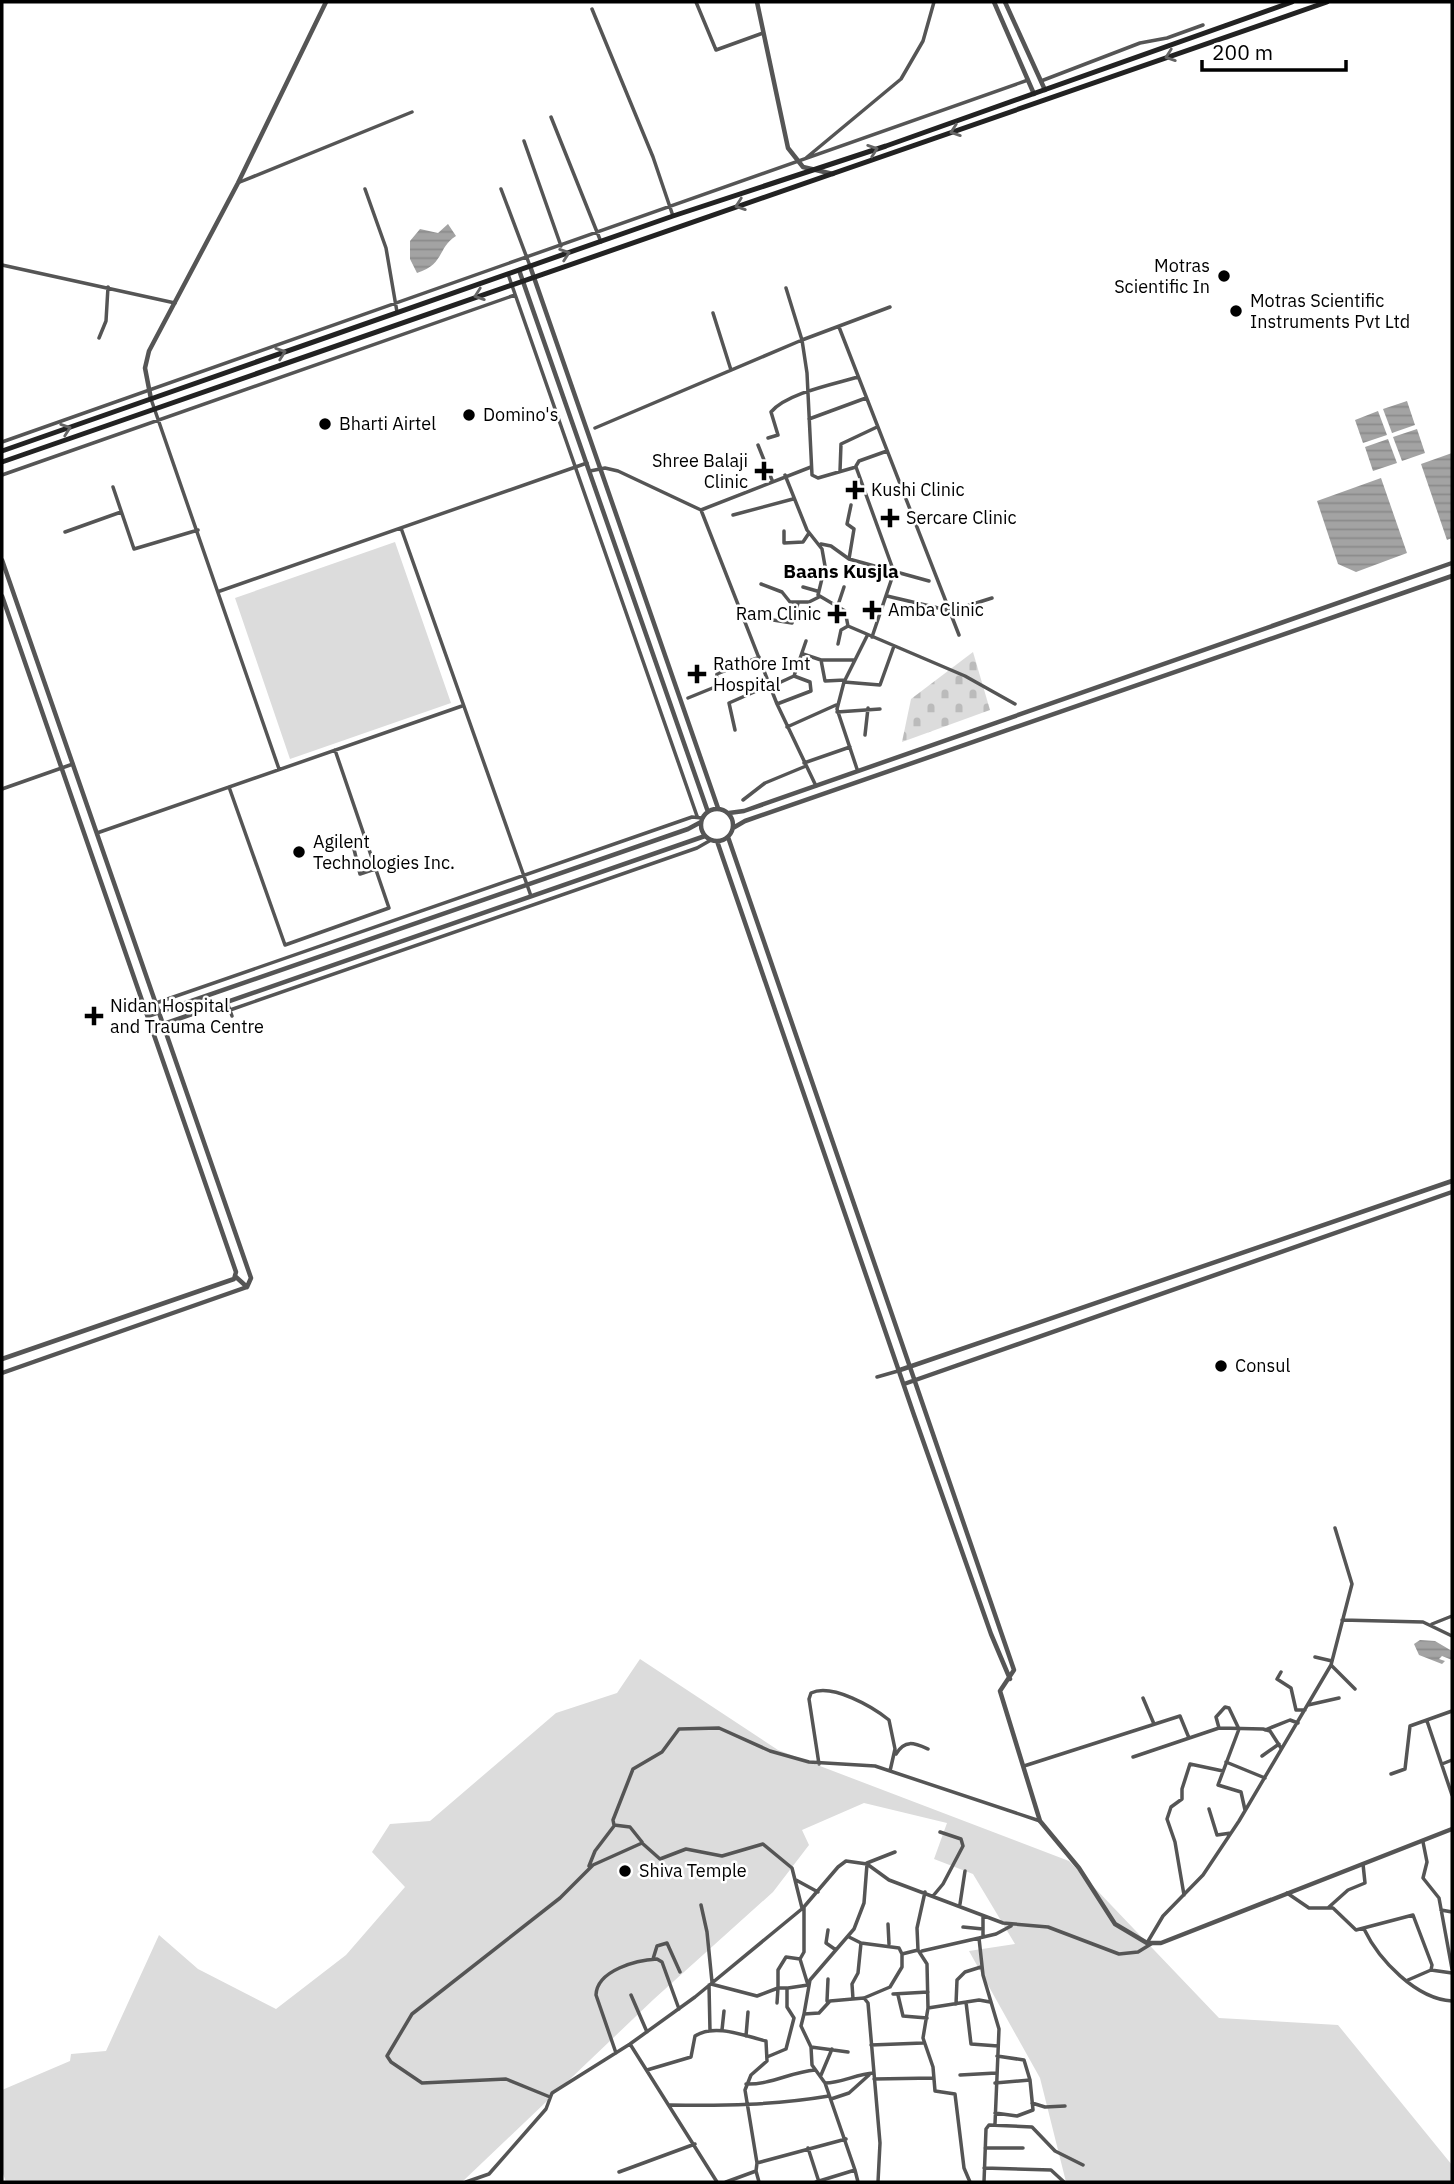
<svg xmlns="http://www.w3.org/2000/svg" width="1454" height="2184" font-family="'IBM Plex Sans',sans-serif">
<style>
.green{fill:#dcdcdc}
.cemetery{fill:url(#cemetery-stones)}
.water{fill:url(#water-rules)}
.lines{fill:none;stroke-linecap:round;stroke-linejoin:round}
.minor{stroke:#555;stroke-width:3.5}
.tertiary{stroke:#555;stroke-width:4.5}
.secondary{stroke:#222;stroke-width:5}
.oneway{stroke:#646464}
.poi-dot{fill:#000;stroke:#fff;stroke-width:2.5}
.labels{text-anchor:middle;stroke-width:5;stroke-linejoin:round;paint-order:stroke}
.poi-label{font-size:18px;fill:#000;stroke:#fff;text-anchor:start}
.neighbourhood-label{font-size:19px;font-weight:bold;fill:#000;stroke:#fff}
</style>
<defs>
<pattern id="cemetery-stones" width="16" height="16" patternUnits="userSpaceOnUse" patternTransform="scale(1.75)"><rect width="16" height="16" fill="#dcdcdc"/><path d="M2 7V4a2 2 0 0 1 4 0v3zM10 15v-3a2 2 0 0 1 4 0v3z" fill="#bbb"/></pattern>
<pattern id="water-rules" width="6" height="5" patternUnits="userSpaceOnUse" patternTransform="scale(1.75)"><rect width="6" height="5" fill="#a3a3a3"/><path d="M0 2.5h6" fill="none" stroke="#8b8b8b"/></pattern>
</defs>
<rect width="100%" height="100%" fill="#fff"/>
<path class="green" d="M395 542 451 703 290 759 235 598Z
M640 1659 778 1750 1069 1861 1219 2018 1338 2025 1452 2165V2182H1066L1040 2078 969 1951 1015 1944 973 1874 934 1859 947 1823 864 1803 802 1830 809 1845 773 1892 654 1999 462 2182H6L2 2171V2090L70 2061 71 2054 106 2051 159 1935 198 1969 276 2009 346 1955 405 1887 372 1852 390 1824 430 1821 556 1713 617 1693Z"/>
<path class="cemetery" d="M973 652 990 710 902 742 911 699Z"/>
<path class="water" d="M448 224 456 236C437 248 445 264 417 273L410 259V241L420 229 438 233Z
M1407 401 1415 425 1392 433 1383 409Z
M1378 411 1387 435 1363 443 1355 420Z
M1417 429 1425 453 1402 461 1393 437Z
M1388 439 1397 463 1373 471 1365 447Z
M1452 453V538L1447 540 1421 464Z
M1381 478 1407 553 1356 572 1338 564 1317 501Z
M1420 1640 1435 1641 1452 1651V1660L1442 1656 1439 1659 1445 1661 1442 1664 1419 1655 1414 1644Z"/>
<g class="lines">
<path class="minor" d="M696 2 716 50 763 33
M592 9 653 157 673 216
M1041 81 1140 43 1167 38 1203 25
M551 117 601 242
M524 141 561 246
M806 158 901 79 923 41 934 2
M240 182 412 112
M365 189 386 248 397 312
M501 189 530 266
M2 265 175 303
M508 274 697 816
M786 288 802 340 807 373 812 475 818 478 856 467 894 572 872 637
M713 313 731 370
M839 327 959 635
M99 338 106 321 108 287
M151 399 279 769
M809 419 866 398
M595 428 802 340 890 307
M768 438 778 435 771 412C787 393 835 384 858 377
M2 442 1028 80
M758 445 772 480
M856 466 859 461 887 451
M590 471 605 468 618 471 701 510 811 467
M840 471 841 444 877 427
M2 475 515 295
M785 475 807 530 822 549 825 566 818 595 845 611 848 626 965 676 1015 704
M113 487 134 549 198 530
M701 510 777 704 816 786
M733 515 793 499
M401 528 531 896
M784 531V543L803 542 809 533
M65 532 121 512
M821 544 831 546 849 559 929 581
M849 559 854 529 847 524 851 505
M804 571 822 576
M761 584 782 592 790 602H809L819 597
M803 587 817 591
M220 591 587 463
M887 596 951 611 992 598
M838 605 844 587
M760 618 792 623 798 603
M838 644 841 630 848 626
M803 654 821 660H854
M821 660 825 681 845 680
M794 676 806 641
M844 682 880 685 894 646
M770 687 794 676 810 682 811 691 777 704
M688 698 715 687 717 674 759 657
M837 712 880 709
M787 727 836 705
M735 730 729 703 770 685
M865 735 868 708
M804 763 850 747
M857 769 837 709 844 682 867 636
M229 787 285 945 389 908 335 750
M2 789 73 764
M743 800 765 783 806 766
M97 833 462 706
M364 837 353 845 360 874 375 869
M227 1002 232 1016
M156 1003 692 817 702 818
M230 1010 697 848 711 840
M877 1377 898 1371
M1342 1620 1423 1622 1452 1636
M1432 1624 1452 1616
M1315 1657 1332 1661
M1331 1665 1355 1689
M1281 1672 1277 1679 1291 1688 1296 1710H1305
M1143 1698 1154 1724
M1308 1705 1339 1698
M1427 1721 1452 1795
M1219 1728 1216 1717 1225 1707 1229 1708 1238 1727
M1239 1729 1218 1785 1241 1792 1245 1810
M1265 1730 1290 1720 1298 1723
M896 1754C905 1739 914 1743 928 1749
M1262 1756 1279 1744
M1133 1757 1219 1728 1263 1729 1270 1731 1281 1748
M1226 1762 1265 1778
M819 1764 809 1699 811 1693C832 1683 873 1707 889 1720L895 1749 890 1771
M1442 1764 1452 1760
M1024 1766 1180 1716 1189 1738
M1391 1774 1405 1769 1410 1726 1452 1711
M1209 1809 1217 1835 1231 1833
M642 1842 630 1827 614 1825 613 1820 633 1769 662 1752 679 1729 719 1728 770 1751 809 1762 875 1766 1040 1821
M1423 1842 1427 1862 1423 1878 1439 1898 1452 1969
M867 1863 895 1852
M589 1866 595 1851 614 1826
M796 1880 818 1892
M1287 1893 1309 1908H1333L1356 1930 1413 1915 1432 1965 1431 1970
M1184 1895 1175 1842 1167 1819 1171 1807 1182 1799V1789L1190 1764 1223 1771
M933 1896 943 1884 963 1846 961 1839 940 1832
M960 1904 965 1871
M701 1905 707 1932 712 1982
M1329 1907 1348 1890 1365 1883 1363 1864
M1441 1910 1452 1912
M888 1924 889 1944
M963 1927 983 1929
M1364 1929C1379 1960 1416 1999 1452 2001
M828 1930 826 1943 836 1950
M849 1937 861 1943 858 1973 852 1984 853 1999
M983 1937V1916
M861 1943 899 1948 902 1954
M1147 1943 1163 1916 1203 1875 1239 1821 1331 1665 1352 1584 1335 1528
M918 1950 917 1928 925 1892
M922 1951 979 1938
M653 1959 657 1946 667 1943 680 1972
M1408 1980 1431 1970 1452 1973
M711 1984 757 1996 778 1988V1970L786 1957 800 1959
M709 1985 710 2031
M788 1988 808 1985 800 1959 804 1952V1907
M893 1994 928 1992
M631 1995 647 2032
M898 1995 903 2016 927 2018
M864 1998 868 2003 880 2143 878 2182
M827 2001 828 1979
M966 2002 971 2044 998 2046
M956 2004 957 1980 965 1972 981 1967
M928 2008 923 2038 933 2067 935 2091 955 2094 964 2168 970 2182
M804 2014 810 1980 854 1929 864 1903 867 1864
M722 2030 724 2011
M746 2036 748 2012
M630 2044 717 2182
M871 2045 923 2043
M811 2047 848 2052
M616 2053 596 1995C597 1970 637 1960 657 1959L662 1962 679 2009
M997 2056 1024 2060 1030 2080
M767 2057 786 2049 794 2018 787 2007V1988H778L777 2003
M647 2070 691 2057 695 2036C715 2023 745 2036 766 2041L767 2061 751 2075 745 2090 757 2163
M821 2075 832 2049
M960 2075 996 2073
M874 2079 934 2078
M825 2083C842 2083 856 2074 874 2073
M995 2083 1030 2080 1033 2110 1017 2116 995 2113
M746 2084C770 2085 791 2072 815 2070
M550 2097 506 2079 422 2083 391 2062 387 2056 412 2014 560 1898 593 1865 642 1843 660 1859 686 1849 722 1856 763 1844 792 1868 802 1908
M831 2099 849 2093 869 2075
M1032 2103 1045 2107 1065 2106
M670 2105C724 2106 775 2105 829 2096
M995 2124 999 2029 983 1975 979 1938 996 1934 1011 1926
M808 2148 819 2182
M985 2148H1023
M984 2168 1051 2170 1064 2182
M855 2170 858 2182
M756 2171 759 2182
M619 2172 695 2144
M466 2182 489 2174 546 2109 552 2093 630 2044 695 1997 803 1908 838 1867 846 1861 867 1864 889 1880 1003 1923 1048 1927 1119 1954 1138 1952 1151 1944
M726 2182 756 2171 757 2163 846 2139
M816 2182 855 2170 825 2083 812 2065 811 2047 801 2026 804 2014 819 2013 830 2001 864 1998 890 1987 902 1967V1954L918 1950 927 1964 928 2008 979 2000 990 2002
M984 2182 986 2129 989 2125 1032 2127 1055 2151 1083 2165"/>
<path class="tertiary" d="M757 2 788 148 803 167 833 174
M994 2 1034 94
M1005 2 1045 90
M530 266 718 808
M519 270 708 812
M151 399 145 368 149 351 238 183 326 2
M2 560 251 1278 247 1287 2 1373
M2 596 236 1272 234 1279 2 1359
M701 825a16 16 0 1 1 32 0a16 16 0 1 1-32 0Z
M729 813 744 811 1452 563
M733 828 745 821 1452 576
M728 837 1014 1670 1000 1691 1040 1821 1079 1868 1115 1924 1147 1943H1161L1452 1829
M717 841 914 1415 991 1634 1010 1679
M148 1016 688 829 701 822
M152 1028 705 836
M236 1277 247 1287
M900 1370 1452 1181
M904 1384 1452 1192"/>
<path class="secondary" d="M2 451 673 216 886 146 1292 2
M2 462 1327 2"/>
</g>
<defs><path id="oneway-chevron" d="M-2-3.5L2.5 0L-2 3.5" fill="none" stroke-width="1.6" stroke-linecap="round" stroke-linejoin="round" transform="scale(1.75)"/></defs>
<g class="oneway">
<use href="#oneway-chevron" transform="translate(1170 56) rotate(161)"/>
<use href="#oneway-chevron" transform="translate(955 131) rotate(161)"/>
<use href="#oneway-chevron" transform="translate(873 150) rotate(-19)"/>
<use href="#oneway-chevron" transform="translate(740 205) rotate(161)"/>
<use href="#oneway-chevron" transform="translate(565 254) rotate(-19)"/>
<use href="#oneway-chevron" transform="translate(479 295) rotate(161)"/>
<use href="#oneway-chevron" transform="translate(281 353) rotate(-19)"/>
<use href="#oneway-chevron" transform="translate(66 429) rotate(-19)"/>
</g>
<g class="poi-dot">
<circle cx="1224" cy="276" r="7"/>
<circle cx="1236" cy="311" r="7"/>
<circle cx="469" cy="415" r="7"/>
<circle cx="325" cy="424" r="7"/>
<path d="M760.5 460.5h7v7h7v7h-7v7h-7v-7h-7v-7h7z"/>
<path d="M851.5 479.5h7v7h7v7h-7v7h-7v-7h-7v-7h7z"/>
<path d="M886.5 507.5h7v7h7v7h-7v7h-7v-7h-7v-7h7z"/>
<path d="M868.5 599.5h7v7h7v7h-7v7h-7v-7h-7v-7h7z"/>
<path d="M833.5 603.5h7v7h7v7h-7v7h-7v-7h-7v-7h7z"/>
<path d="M693.5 663.5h7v7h7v7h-7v7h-7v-7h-7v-7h7z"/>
<circle cx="299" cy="852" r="7"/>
<path d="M90.5 1005.5h7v7h7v7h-7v7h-7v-7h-7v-7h7z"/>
<circle cx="1221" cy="1366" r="7"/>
<circle cx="625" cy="1871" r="7"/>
</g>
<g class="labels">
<g class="poi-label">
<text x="1210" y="272" text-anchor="end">Motras<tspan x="1210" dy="21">Scientific In</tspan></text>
<text x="1250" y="307">Motras Scientific<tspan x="1250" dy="21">Instruments Pvt Ltd</tspan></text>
<text x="483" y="421">Domino's</text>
<text x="339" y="430">Bharti Airtel</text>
<text x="748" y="467" text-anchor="end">Shree Balaji<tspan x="748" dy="21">Clinic</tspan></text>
<text x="871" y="496">Kushi Clinic</text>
<text x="906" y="524">Sercare Clinic</text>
<text x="888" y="616">Amba Clinic</text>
<text x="821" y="620" text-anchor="end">Ram Clinic</text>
<text x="713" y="670">Rathore Imt<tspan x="713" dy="21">Hospital</tspan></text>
<text x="313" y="848">Agilent<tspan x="313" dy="21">Technologies Inc.</tspan></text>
<text x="110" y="1012">Nidan Hospital<tspan x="110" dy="21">and Trauma Centre</tspan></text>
<text x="1235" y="1372">Consul</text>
<text x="639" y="1877">Shiva Temple</text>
</g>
<g class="neighbourhood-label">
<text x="841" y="578">Baans Kusjla</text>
</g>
</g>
<rect width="1454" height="2184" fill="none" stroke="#000000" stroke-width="7"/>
<path d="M1202 60v10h144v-10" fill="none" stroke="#000000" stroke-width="3.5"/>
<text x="1212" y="60" font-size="21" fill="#000000" stroke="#ffffff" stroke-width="5" paint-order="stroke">200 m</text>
</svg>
